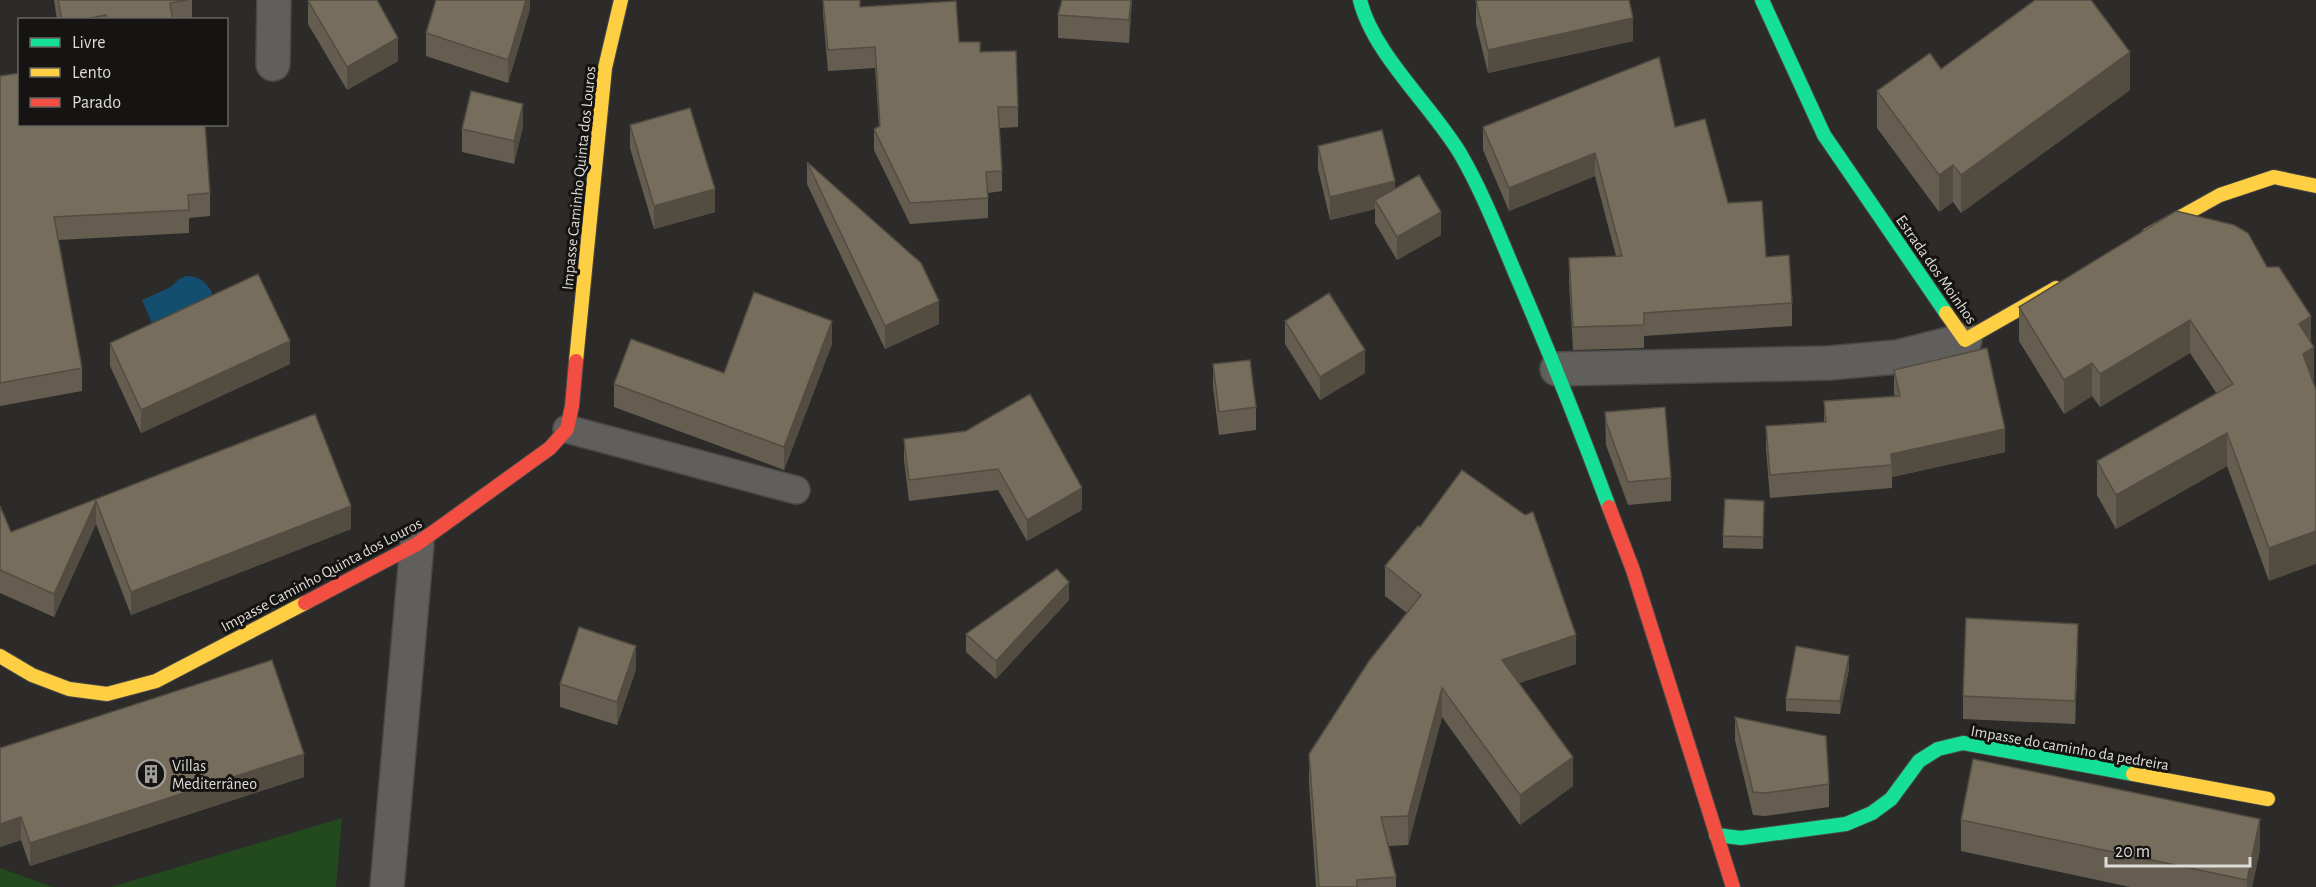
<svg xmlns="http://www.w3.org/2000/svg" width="2316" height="887" font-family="'Alegreya Sans',sans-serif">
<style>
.green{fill:#23491e}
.water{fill:#134e6e}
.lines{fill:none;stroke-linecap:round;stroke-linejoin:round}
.lane-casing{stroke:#494846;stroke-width:30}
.street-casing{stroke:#494846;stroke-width:36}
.fast-casing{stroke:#494846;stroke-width:16}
.slow-casing{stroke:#494846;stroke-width:16}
.jam-casing{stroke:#494846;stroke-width:16}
.lane{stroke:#605f5d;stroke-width:27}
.street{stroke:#605f5d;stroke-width:33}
.fast{stroke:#16e098;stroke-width:14}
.slow{stroke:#ffcf43;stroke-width:14}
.jam{stroke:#f24e42;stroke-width:14}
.wall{fill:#655e50}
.shaded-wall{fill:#534c41}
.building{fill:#766d5d;stroke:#534c41;stroke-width:1.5}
.labels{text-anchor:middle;stroke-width:6;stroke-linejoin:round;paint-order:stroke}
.street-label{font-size:16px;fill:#dddcd9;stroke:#151412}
.poi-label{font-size:16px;fill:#dddcd9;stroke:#151412;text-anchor:start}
</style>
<rect width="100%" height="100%" fill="#2d2b29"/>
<path class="green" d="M342 818 336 887H111Z
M0 868 53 887H0Z"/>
<path class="water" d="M186 276C200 276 204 281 212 292L209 302 153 325 142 300 171 287 178 280Z"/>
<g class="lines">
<g class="lane-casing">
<path id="lane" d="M567 429 796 490"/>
</g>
<g class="street-casing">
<path id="street" d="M273 64 274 0
M1557 369 1829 363 1897 357 1965 340
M387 887 417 544"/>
</g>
<g class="fast-casing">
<path id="fast" d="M1360 0C1373 54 1433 107 1461 155 1483 193 1499 235 1516 275 1549 351 1580 429 1609 507
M1762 0 1824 135 1946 313
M1716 835 1741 838 1846 824 1872 813 1891 799 1919 761 1938 749 1963 743 2133 774"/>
</g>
<g class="slow-casing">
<path id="slow" d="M2148 235 2220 195 2274 177 2316 186
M1946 313 1965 340 2056 288
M576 361 605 68 621 0
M0 656 32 675 69 689 107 694 156 681 305 603
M2133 774 2268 799"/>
</g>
<g class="jam-casing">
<path id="jam" d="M1609 507 1633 570 1733 887
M305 603 417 544 550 448 567 429 572 406 576 361"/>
</g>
<use href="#lane" class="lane"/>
<use href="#street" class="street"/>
<use href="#fast" class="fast"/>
<use href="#slow" class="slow"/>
<use href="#jam" class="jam"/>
</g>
<path class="wall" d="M54 0H192V20H57Z
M530 0V9L508 83 426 56V33Z
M823 0H860V7L959 42 980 52 1018 107V127L999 128 1002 171V191L988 193V218L910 224 874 150V129L879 127 875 68 828 71 823 14Z
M1132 0 1129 43 1058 38V15Z
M308 1 398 61 347 90 308 24Z
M1476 1 1633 41 1488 73 1476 24Z
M1941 69 2130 90 1961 213 1953 202 1939 212 1877 128V91Z
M0 76 20 124 210 193V216L189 218V233L58 240 82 368V391L0 406Z
M630 125 715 212 654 229 630 148Z
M523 126 514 164 462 152V129Z
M1483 127H1675L1766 257 1792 303V326L1644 336V348L1573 350 1569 281V258L1616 256 1595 176 1509 211 1483 150Z
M1318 146 1395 189 1441 235 1397 260 1375 223V209L1330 220 1318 169Z
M807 162 939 324 885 349 807 184Z
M2176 211 2314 381 2269 581 2227 466 2116 529 2097 495V461L2217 394 2190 353 2100 407 2092 396 2064 414 2019 341V307Z
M1285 321 1365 373 1320 400 1285 344Z
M110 343 290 364 141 433 110 366Z
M832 344 784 470 614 407V384L724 373Z
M1213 364 1256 407V430L1219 435 1213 387Z
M1894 370 2005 452 1892 477V488L1770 498 1766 449V426L1824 422V401L1895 397 1894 393Z
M1605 412 1671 478V501L1628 505 1606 445Z
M315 414 351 529 131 615 96 524 54 617 0 593V506L11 532Z
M966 431 1082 510 1027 541 998 490 909 501 904 460V439Z
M1764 501 1763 549 1723 548V536Z
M1385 566 1576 664 1519 683 1573 786 1520 825 1442 717 1408 845 1389 846 1396 877V887H1316L1309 783V754L1407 613 1385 596Z
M1069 600 996 679 966 652V634Z
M2078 647 2075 724 1963 719V696Z
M636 669 617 725 560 707V684Z
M1849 669 1840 714 1786 711V699Z
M1735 717 1829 784V807L1765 816 1753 815 1735 740Z
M0 748 304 777 30 866 21 840 0 847Z
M1961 820 2260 850 2252 887H2130L1961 851Z"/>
<path class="shaded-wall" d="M526 0H530V9L508 83V60Z
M1131 0H1132L1129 43V20Z
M1633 18V41L1488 73V50Z
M398 38V61L347 90V67Z
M2130 52V90L1961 213V175Z
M523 104V126L514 164V141Z
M1595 153V176L1509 211V188Z
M1953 165V202L1939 212V175Z
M1395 181V204L1375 200V209L1330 220V197Z
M715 189V212L654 229V206Z
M1441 212V235L1397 260V237Z
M939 301V324L885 349V326Z
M2311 316V349L2314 347V381L2303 388 2299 324Z
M2190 320V353L2100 407V374Z
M832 321V344L784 470V447Z
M290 341V364L141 433V410Z
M1365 350V373L1320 400V377Z
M2092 363V396L2064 414V380Z
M2005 429V452L1892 477 1891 454Z
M2227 433V466L2116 529V495Z
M1082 488V510L1027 541V520Z
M96 501V524L54 617V594Z
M351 506V529L131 615V592Z
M2316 531V564L2269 581V548Z
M1069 582V600L996 679V661Z
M2078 624V647L2075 724V701Z
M1576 635V664L1502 689V660Z
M636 646V669L617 725V702Z
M1849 656V669L1840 714V701Z
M1442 688V717L1408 845V816Z
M304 754V777L30 866V843Z
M1573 757V786L1520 825V795Z
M21 817V840L0 847V824Z
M2260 819V850L2252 887H2247V880Z"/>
<path class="building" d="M58 0H187L170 3 173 20H106V15L80 20H62Z
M310 0H377L398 38 347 67 308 1Z
M436 0H526L508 60 426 33Z
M823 0H860V7L956 1 959 42H980V52L1016 51 1018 107H998L1002 171 986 172 988 198 910 203 874 129 880 126 875 47 828 50Z
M1062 0H1131L1129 20 1058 15Z
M1481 0H1629L1633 18 1488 50 1476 1Z
M2035 0H2091L2130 52 1961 175 1953 165 1939 175 1877 91 1930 53 1941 69Z
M1659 57 1675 127 1705 119 1728 203 1762 201 1766 257 1789 255 1792 303 1644 313V325L1573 327 1569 258 1622 256 1595 153 1509 188 1483 127Z
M20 73V124H205L210 193 188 195 189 210 54 217 82 368 0 383V76Z
M471 91 523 104 514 141 462 129Z
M690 108 715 189 654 206 630 125Z
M1382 130 1395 181 1330 197 1318 146Z
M807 162 921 263 939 301 885 326Z
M1419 175 1441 212 1397 237 1375 200Z
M2176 211 2234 225 2248 233 2267 267H2279L2311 316 2299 324 2314 347 2303 354 2316 390V531L2269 548 2227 433 2116 495 2097 461 2233 384 2190 320 2100 374 2092 363 2064 380 2019 307Z
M258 274 290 341 141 410 110 343Z
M754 292 832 321 784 447 614 384 631 339 724 373Z
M1329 293 1365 350 1320 377 1285 321Z
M1987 348 2005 429 1891 454 1892 465 1770 475 1766 426 1826 422 1824 401 1900 396 1894 370Z
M1250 360 1256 407 1219 412 1213 364Z
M1030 394 1082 488 1027 520 998 469 909 480 904 439 966 431Z
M1665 407 1671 478 1628 482 1606 422 1605 412Z
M315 414 351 506 131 592 96 501 54 594 0 570V506L11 532Z
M1462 470 1525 515 1533 512 1576 635 1502 660 1573 757 1520 795 1442 688 1408 816 1381 817 1396 877 1357 880V887H1319L1309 754 1369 661 1421 595 1385 566 1418 526 1420 527Z
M1725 499 1764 501 1763 537 1723 536Z
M1057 569 1069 582 996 661 966 634Z
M1966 618 2078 624 2075 701 1963 696Z
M579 627 636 646 617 702 560 684Z
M1796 646 1849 656 1840 701 1786 699Z
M272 660 304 754 30 843 21 817 0 824V748Z
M1735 717 1826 736 1829 784 1765 793 1753 792Z
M1973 759 2260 819 2247 880 1961 820Z"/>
<defs>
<g id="building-ring" transform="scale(1.5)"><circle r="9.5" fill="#151412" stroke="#9f9e9b" stroke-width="1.5"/><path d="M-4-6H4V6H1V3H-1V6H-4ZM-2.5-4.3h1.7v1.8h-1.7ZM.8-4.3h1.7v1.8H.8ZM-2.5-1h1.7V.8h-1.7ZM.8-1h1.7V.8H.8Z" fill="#9f9e9b"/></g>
</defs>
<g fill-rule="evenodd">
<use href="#building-ring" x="151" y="774"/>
</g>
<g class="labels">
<g class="street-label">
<text transform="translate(578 178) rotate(-84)" y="6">Impasse Caminho Quinta dos Louros</text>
<text transform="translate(1937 269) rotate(55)" y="6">Estrada dos Moinhos</text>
<text transform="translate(321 574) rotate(-28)" y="6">Impasse Caminho Quinta dos Louros</text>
<text transform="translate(2070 747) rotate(10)" y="6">Impasse do caminho da pedreira</text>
</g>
<g class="poi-label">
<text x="172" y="771">Villas<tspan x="172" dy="18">Mediterrâneo</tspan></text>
</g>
</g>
<rect x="18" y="18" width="210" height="108" fill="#151412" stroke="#656462" stroke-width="1.5"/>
<rect x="30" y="38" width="30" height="9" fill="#16e098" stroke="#656462" stroke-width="1.5"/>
<text x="72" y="48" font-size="18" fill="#dddcd9">Livre</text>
<rect x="30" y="68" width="30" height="9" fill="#ffcf43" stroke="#656462" stroke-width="1.5"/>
<text x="72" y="78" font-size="18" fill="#dddcd9">Lento</text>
<rect x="30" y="98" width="30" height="9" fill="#f24e42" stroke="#656462" stroke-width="1.5"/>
<text x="72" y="108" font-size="18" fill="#dddcd9">Parado</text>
<path d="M2106 857v9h144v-9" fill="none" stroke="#dddcd9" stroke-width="3"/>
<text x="2115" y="857" font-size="18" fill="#dddcd9" stroke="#151412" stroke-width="4.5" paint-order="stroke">20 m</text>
</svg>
